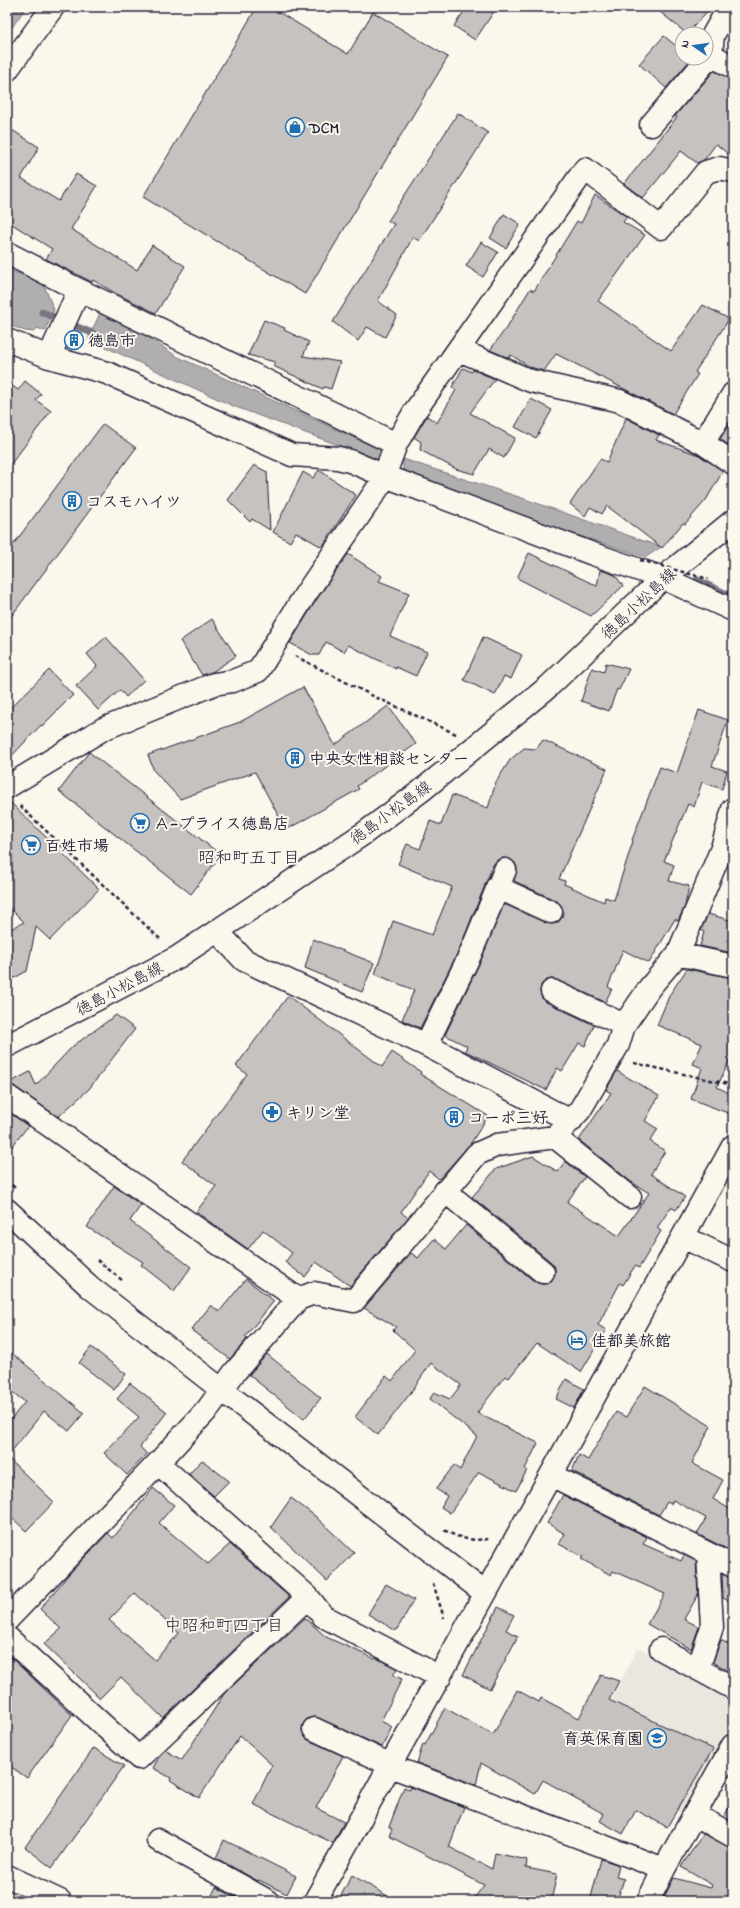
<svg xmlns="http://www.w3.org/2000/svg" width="740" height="1908" font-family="'Indie Flower','Klee One',sans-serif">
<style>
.built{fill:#ebe7df}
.water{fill:#b1aeb0;stroke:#787681}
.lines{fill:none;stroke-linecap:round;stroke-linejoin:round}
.stream{stroke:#787681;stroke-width:7}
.building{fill:#c6c2c0;stroke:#22223b;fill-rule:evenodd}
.minor-casing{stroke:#22223b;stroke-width:25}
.major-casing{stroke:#22223b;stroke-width:25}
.path{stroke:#22223b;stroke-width:2.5;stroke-dasharray:4 3;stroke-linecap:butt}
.minor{stroke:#fbf7ec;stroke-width:22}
.major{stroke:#fbf7ec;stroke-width:22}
.path-bridge{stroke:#22223b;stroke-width:2.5;stroke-dasharray:4 3;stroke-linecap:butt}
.labels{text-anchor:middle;stroke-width:4;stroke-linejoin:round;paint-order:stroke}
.poi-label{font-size:16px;font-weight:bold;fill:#22223b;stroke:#fbf7ec;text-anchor:start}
.street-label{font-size:16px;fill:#22223b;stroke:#fbf7ec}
.neighbourhood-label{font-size:17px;fill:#22223b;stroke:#fbf7ec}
</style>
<rect width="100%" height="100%" fill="#fbf7ec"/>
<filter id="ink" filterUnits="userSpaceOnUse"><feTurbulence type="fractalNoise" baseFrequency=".025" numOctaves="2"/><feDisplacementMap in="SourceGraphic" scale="8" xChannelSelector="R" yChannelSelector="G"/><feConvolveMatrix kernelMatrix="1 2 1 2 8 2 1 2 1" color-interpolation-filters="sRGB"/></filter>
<g filter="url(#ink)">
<path class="built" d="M638 1647 733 1697V1720L682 1813 582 1757Z"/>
<path class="water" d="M7 7H26L7 35Z
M7 269 43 283 54 310 45 331 37 328 34 332 25 331 7 324Z
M100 313 148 337 176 356 385 452 381 461 233 406 88 339Z
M403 459 522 498 661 547 646 557 469 501 403 474Z"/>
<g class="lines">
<path class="stream" d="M42 312 99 336
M697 580 733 597"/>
</g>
<path class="building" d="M257 7H270L348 54 373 12 448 57 305 294 143 197Z
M467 7H497L475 40 454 26Z
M654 7H711L687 34Z
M664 36 682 51V58L691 59 666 88 639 64Z
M714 71 733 79V158L716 144 704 160 697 163 681 151 643 198 624 184 677 117 675 116Z
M458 113 488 133 419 241 413 237 378 301 397 315 385 337 367 327 358 341 333 322 394 224 388 221Z
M7 127 39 147 21 178 59 201 76 174 97 186 71 229 137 270 152 245 185 266 156 313 115 293 93 280 92 282 46 259 52 249 7 221Z
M595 195 627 217 623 222 645 235 598 301 671 351 703 305 729 319 695 372 698 374 673 414 556 354 544 371 530 367 511 355 509 358 490 350 507 327 530 289 534 291 577 221 581 223Z
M504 214 520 224 506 248 490 238Z
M481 242 498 252 483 277 466 266Z
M264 320 285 328 284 330 309 342 303 356 340 362 331 389 324 387 323 389 273 366 275 362 248 355Z
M463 368 472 372 473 370 495 379 470 413 515 438 504 458 489 449 474 474 456 469 420 450 421 442 414 437 427 416 437 423 456 390 452 387Z
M25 381 41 394 36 400 51 411 7 469V382L18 390Z
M531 399 552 410 536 438 515 427Z
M626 418 659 435 656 440 699 455 723 471 706 500 685 524 683 523 662 548 607 506 602 514 590 507 585 516 570 504 600 459 607 462Z
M733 418V448L720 439Z
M103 424 136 448 7 622V553Z
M254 465 267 472 270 530 252 519 250 522 228 500Z
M319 470 356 495 322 547 296 532 290 542 273 532 303 472 313 478Z
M529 553 597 586 600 570 615 575 623 586 591 616 517 578Z
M348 554 382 576 379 581 409 593 390 636 427 652 416 676 396 667V669L348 645 344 652 326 642 319 655H312L290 643 315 602Z
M212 619 236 656 212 672 202 675 180 641Z
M106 637 144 680 126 697 120 690 98 710 76 686 97 666 87 654Z
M483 637 522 655 511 679 504 676 495 695 464 680Z
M606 663 629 669 619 690 617 689 609 711 581 701 592 668 604 672Z
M49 670 73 695 42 726 41 725 7 761V711Z
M303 687 335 745 388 706 416 744 357 786 359 789 286 830 255 772 180 799 154 771 148 755 240 722Z
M699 710 728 720 712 766 727 771 722 789 702 782 694 807 688 804 664 861 674 865 669 881 689 886 685 906 678 921 675 919 649 963 623 950 608 987 612 989 605 1002 557 980 551 979 545 981 541 985 540 992 542 998 546 1002 594 1025 585 1046 579 1043 562 1071 557 1068 546 1090 465 1051 467 1046 445 1035 481 960 504 904 546 923 553 924 558 922 562 917 563 910 561 905 557 901 514 881 517 868 515 863 510 859 503 858 497 860 493 865 459 950 420 1028 402 1020 414 990 375 974 393 921 432 935 452 887 398 864 407 844 420 849 430 821 441 825 452 795 488 808 496 782 510 760 524 748 536 749 543 740 607 769 559 879 565 881 564 884 604 902 605 897 614 900 633 841 632 840 660 767 677 773Z
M89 752 221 855 191 894 59 791Z
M7 799 99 889 50 940 36 927 27 971 7 982V931L24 922 7 905Z
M708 914 733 921V953L700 946 704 932 701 930Z
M313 939 374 963 362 992 305 968Z
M687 969 733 978V1053L717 1087 733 1095V1115L691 1099 702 1068 693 1064 702 1044 657 1025 670 994Z
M288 996 382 1067 392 1052 421 1072 420 1074 488 1116 471 1143 439 1179 429 1171 401 1212 408 1218 350 1286 316 1262 305 1277 285 1262 292 1253 263 1230 248 1249 196 1212 216 1186 182 1161 247 1074 236 1066Z
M116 1015 135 1029 89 1089 58 1117 14 1086 7 1084 30 1072 36 1085 73 1046Z
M617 1071 659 1096 645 1121 658 1129 650 1141 665 1151 651 1174 685 1197 676 1210 671 1207 657 1228 661 1231 639 1268 635 1266 623 1285 620 1283 598 1325 606 1330 581 1372 537 1343 509 1378 505 1376 477 1413 538 1443 525 1469 527 1470 516 1491 479 1472 450 1513 441 1507 447 1496 436 1489 454 1465 460 1470 477 1436 430 1399 434 1392 450 1399 461 1385 431 1363 409 1395 378 1435 355 1417 386 1376 392 1381 415 1350 393 1330 396 1327 364 1308 411 1253 418 1258 434 1239 446 1249 466 1225 535 1282 541 1284H548L552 1280 555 1274V1267L551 1262 472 1197 496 1169 533 1156 558 1172 565 1161 585 1177 567 1202 619 1236 649 1193 630 1181 579 1140 611 1093 606 1090Z
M7 1111 28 1126 7 1153Z
M114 1186 141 1205 130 1221 191 1267 174 1291 141 1265 143 1262 87 1227Z
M246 1279 274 1301 245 1337 247 1339 230 1359 191 1330 211 1305 219 1312Z
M91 1347 126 1374 114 1390 79 1363Z
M7 1349 84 1413 69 1431 44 1411 7 1457 54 1502 26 1531 7 1513V1424L25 1402 7 1388Z
M267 1354 321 1398 304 1419 249 1375Z
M566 1379 584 1389 574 1408 556 1399Z
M130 1383 167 1412 140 1447 147 1454 127 1475 104 1453 139 1417 117 1399Z
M645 1386 711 1426 692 1463 723 1480 713 1499 733 1511V1552L697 1534 706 1518 673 1500 671 1504 667 1502 659 1515 572 1471 579 1455 588 1460 616 1412 626 1417Z
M202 1460 229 1481 214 1496 189 1474Z
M153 1488 174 1505 159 1523 208 1564 230 1544 289 1597 163 1718 121 1677 100 1698 44 1644 61 1629 40 1609 69 1574 108 1533 113 1538ZM135 1593 179 1633 155 1660 109 1620Z
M563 1495 647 1537 643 1544 681 1561 684 1555 696 1561 698 1595 684 1619 699 1627 691 1649 647 1624 665 1594 613 1571 611 1575 581 1559 583 1557 559 1544 565 1534 547 1523Z
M291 1498 315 1516 354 1553 327 1581 271 1527Z
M722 1574 733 1578V1603L723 1598Z
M386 1584 414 1600 396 1631 368 1614Z
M498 1607 514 1615 506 1630 518 1636 490 1689 463 1675Z
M305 1618 326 1637 375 1659 376 1658 397 1669 393 1675 402 1679 381 1721 392 1727 382 1747 319 1718 313 1717 307 1719 303 1724 302 1730 304 1736 308 1740 343 1756 316 1808 344 1822 333 1843 253 1804 272 1765 240 1736 199 1798 170 1780 171 1778 153 1768 160 1755 165 1750 182 1760 224 1694Z
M721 1640 733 1647V1673L713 1662Z
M7 1654 72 1715 27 1778 7 1764Z
M601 1675 619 1681 609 1700 713 1749 667 1827 636 1810 623 1834 600 1821 604 1814 543 1780 535 1794 481 1763 476 1785 417 1763 423 1744 425 1745 445 1708 493 1735 517 1690 539 1702 541 1698 579 1718Z
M94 1748 124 1766 52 1868 25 1847Z
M404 1787 410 1790 411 1787 464 1807 449 1847 492 1869 495 1853 527 1860 526 1868 557 1874 551 1901H472L484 1885 389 1836 392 1829 389 1827Z
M733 1799V1822L724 1817Z
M703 1834 733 1848V1901H662L674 1878 711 1888 712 1885 681 1867Z
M224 1840 296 1876 287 1894 259 1880 258 1881 216 1858Z
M601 1859 619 1865 616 1877 624 1879 617 1901H590Z
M352 1875 396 1901H338Z
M216 1887 242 1901H209Z"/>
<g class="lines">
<g class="minor-casing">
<path id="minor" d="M729 7 713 35 711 55 733 67
M7 70 53 7
M651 125 711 55
M7 253 79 290 49 357
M79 290 396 444
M7 340 49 357 107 373 292 455 338 458 350 461 385 476 593 554 663 578 733 610
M459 350 531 381 620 401 703 443 733 463
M703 443 733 394
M7 787 103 729 214 684 233 681 258 671 305 595 382 482 396 444 415 411 585 169 661 228 706 172 719 168 733 171
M497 887 551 912
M217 931 244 960 426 1045 571 1121
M678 954 733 966
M552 991 624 1025
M426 1045 470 955 505 870
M7 1096 298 1299
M555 1137 630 1197
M445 1191 543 1272
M7 1210 90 1287 222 1390 485 1593
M683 1237 733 1261
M158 1463 308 1597 323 1616 440 1677
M551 1475 733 1566
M7 1620 158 1463 207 1410 234 1373 298 1299 314 1293 354 1301 477 1154 497 1145 555 1137 580 1110 618 1045 624 1025 650 987 678 954 722 848 733 809
M7 1637 139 1758 308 1597
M661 1649 733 1688
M698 1669 712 1627 708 1554
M314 1729 391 1765
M390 1766 664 1869
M695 1815 733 1836
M158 1840 268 1901
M7 1876 60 1901
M315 1901 733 1146
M648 1901 664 1869 733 1745"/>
</g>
<g class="major-casing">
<path id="major" d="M7 1046 178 957 363 834 421 791 548 687 663 578 733 521"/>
</g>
<path class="path" d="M295 656 371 695 456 734
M20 806 160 939
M634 1063 733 1085
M7 1180 15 1188
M97 1260 123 1281
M444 1530C461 1539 470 1541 489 1539
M433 1583 444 1618"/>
<use href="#minor" class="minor"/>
<use href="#major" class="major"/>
<path class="path-bridge" d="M640 560 708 579"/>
</g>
</g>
<defs>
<g id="shop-ring" transform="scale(1)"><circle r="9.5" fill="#fbf7ec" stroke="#1f6fb2" stroke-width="1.5"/><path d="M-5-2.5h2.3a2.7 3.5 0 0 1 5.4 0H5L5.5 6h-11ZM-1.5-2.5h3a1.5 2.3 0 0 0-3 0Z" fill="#1f6fb2"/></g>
<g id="building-ring" transform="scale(1)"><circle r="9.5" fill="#fbf7ec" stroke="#1f6fb2" stroke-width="1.5"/><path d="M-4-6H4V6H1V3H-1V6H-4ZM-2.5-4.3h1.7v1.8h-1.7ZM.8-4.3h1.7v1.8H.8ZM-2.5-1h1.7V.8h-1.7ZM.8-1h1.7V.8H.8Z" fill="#1f6fb2"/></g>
<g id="supermarket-ring" transform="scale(1)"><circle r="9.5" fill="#fbf7ec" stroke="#1f6fb2" stroke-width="1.5"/><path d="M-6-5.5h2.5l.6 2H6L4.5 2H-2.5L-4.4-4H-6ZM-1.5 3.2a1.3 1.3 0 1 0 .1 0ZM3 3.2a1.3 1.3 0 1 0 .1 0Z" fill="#1f6fb2"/></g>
<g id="pharmacy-ring" transform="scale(1)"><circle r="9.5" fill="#fbf7ec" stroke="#1f6fb2" stroke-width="1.5"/><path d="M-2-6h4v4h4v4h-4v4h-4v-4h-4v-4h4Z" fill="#1f6fb2"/></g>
<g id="hotel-ring" transform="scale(1)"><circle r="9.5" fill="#fbf7ec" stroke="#1f6fb2" stroke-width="1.5"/><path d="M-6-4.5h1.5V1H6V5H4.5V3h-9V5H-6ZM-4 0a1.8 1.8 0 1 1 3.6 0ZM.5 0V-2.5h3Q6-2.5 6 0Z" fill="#1f6fb2"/></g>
<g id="school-ring" transform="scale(1)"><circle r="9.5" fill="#fbf7ec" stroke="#1f6fb2" stroke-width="1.5"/><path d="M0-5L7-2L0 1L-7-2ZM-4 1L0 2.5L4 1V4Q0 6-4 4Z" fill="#1f6fb2"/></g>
</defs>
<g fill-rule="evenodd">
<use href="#shop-ring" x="295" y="127"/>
<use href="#building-ring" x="74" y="340"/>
<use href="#building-ring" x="72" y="501"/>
<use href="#building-ring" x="295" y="758"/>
<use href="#supermarket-ring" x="140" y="823"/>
<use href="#supermarket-ring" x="31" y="845"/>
<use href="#pharmacy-ring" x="272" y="1112"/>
<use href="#building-ring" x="454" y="1117"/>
<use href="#hotel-ring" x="577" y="1340"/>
<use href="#school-ring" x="657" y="1738"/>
</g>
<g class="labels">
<g class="poi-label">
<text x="309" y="133">DCM</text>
<text x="88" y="346">徳島市</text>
<text x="86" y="507">コスモハイツ</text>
<text x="309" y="764">中央女性相談センター</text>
<text x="154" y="829">Ａ−プライス徳島店</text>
<text x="45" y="851">百姓市場</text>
<text x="286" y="1118">キリン堂</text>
<text x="468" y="1123">コーポ三好</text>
<text x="591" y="1346">佳都美旅館</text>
<text x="643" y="1744" text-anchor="end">育英保育園</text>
</g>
<g class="street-label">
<text transform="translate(638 603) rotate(-43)" y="6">徳島小松島線</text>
<text transform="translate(390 812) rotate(-36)" y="6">徳島小松島線</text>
<text transform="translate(119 988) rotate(-28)" y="6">徳島小松島線</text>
</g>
<g class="neighbourhood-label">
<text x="249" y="863">昭和町五丁目</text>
<text x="224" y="1631">中昭和町四丁目</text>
</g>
</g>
<rect width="740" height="1908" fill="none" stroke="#fbf7ec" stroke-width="24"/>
<rect x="12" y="12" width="716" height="1884" fill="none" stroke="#22223b" stroke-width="1.5" filter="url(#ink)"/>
<g transform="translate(694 46) rotate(283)"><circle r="19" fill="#fbf7ec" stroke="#a4a2a5"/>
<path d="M0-3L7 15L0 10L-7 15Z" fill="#1f6fb2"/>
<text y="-6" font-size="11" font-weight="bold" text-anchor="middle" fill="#22223b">N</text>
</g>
</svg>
